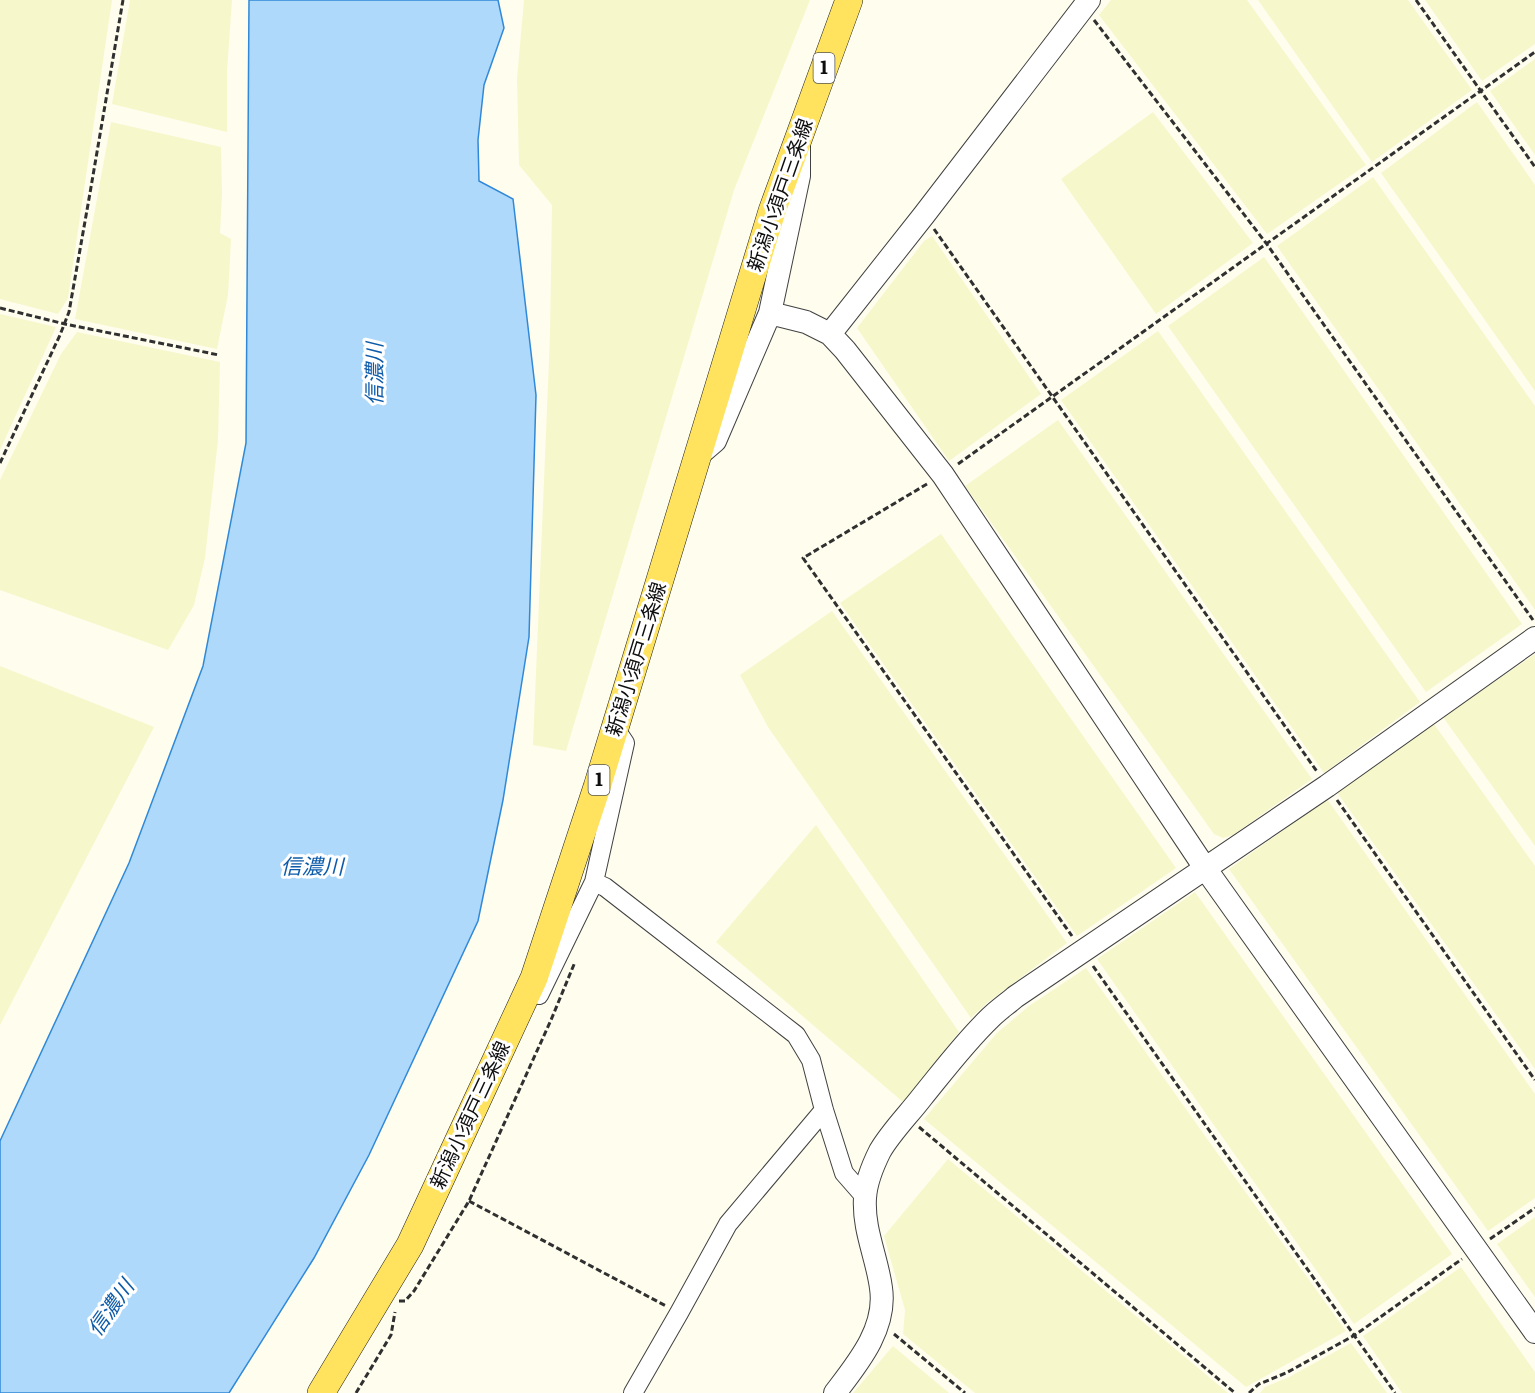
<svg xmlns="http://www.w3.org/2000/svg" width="1535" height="1393" font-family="Literata,'Noto Sans JP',serif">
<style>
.farmland{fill:#f7f7cc}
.water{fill:#aed9fb;stroke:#3089d8;stroke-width:1.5}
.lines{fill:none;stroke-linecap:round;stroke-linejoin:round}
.minor-casing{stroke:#414141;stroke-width:20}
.tertiary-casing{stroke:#414141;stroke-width:24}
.primary-casing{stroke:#1f1f1f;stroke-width:28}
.path{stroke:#303030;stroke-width:3;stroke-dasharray:6 3;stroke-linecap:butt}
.minor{stroke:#fff;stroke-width:18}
.tertiary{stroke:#fff;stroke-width:22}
.primary{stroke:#ffe35e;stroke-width:27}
.labels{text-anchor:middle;stroke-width:6;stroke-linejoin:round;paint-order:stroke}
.shield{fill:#fff;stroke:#565656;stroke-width:1.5}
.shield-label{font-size:18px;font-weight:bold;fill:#0e0e0e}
.street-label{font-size:20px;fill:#0e0e0e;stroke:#fff}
.water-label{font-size:21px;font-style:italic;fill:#0d5ba9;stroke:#fff}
</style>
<rect width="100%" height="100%" fill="#fffdee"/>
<path class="farmland" d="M0 0H112L68 298 58 314 0 299Z
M130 0H232L227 71V132L112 104Z
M524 0H810L734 190 566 751 533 745 550 336 552 205 519 165 517 79Z
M1111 0H1247L1366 165 1267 234 1099 15Z
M1258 0H1408L1472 90 1372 162Z
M1425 0H1535V44L1482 81Z
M1535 59V155L1490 91Z
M1477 102 1535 185V391L1381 173Z
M1153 112 1253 243 1156 314 1061 179Z
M111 122 221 147 222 195 220 233 231 239 228 295 217 349 75 319Z
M1373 177 1535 406V610L1277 246Z
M932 236 1041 394 949 461 857 328 924 241Z
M1264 257 1522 624 1426 692 1168 326Z
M0 314 56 327 0 450Z
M1158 331 1420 702 1324 773 1061 400Z
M77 332 220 362 218 440 205 558 194 605 168 650 0 590V480L61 354Z
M1058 420 1312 779 1233 835 1223 838 1214 834 965 486Z
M941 534 1176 868 1077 936 840 603Z
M832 611 1067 943 987 1003 971 1018 768 727 740 675Z
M1535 654V846L1443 717Z
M0 666 154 727 0 1025Z
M1434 724 1535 866V1069L1336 791Z
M1327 799 1535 1094V1198L1488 1231 1229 869Z
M816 825 959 1032 903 1102 716 942Z
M1195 892 1452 1254 1354 1324 1097 959Z
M1086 968 1210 1143 1346 1331 1246 1387 924 1119 997 1033 1029 1006Z
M948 1159 1228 1393H975L903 1334 905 1310 884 1236Z
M1535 1217V1297L1497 1244Z
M1461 1267 1535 1372V1393H1402L1363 1336Z
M1351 1343 1387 1393H1260L1265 1387 1289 1377Z
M893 1346 949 1393H853Z"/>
<path class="water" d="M249 0H498L504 28 484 85 478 140 479 181 513 199 536 395 529 637 503 800 478 921 369 1155 314 1258 229 1393H0V1141L129 863 203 666 246 443Z"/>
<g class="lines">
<g class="minor-casing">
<path id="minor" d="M594 882 605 887 796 1035 811 1060 824 1110 844 1173 865 1197
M539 995 594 882 625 743 615 728
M633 1393 679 1313 728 1224 824 1110"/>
</g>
<g class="tertiary-casing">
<path id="tertiary" d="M770 313 806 322 830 334 845 350 943 475 1205 868 1535 1332
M830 334 924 215 1089 0
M701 453 715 441 770 313 799 176V146
M835 1393C858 1363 887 1328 881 1288 877 1257 863 1230 865 1198 866 1182 873 1165 880 1151 891 1132 909 1114 922 1097 944 1070 965 1042 990 1018 998 1010 1007 1004 1015 997L1327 786 1535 638"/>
</g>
<g class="primary-casing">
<path id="primary" d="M321 1393 410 1245 534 978 597 787 772 211 849 0"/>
</g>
<path class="path" d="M1416 0 1535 167
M1094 20 1266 243 1533 620
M934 229 1318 773
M0 308 65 324 219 355
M0 463 60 335 69 312 90 193 123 0
M958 464 1535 52
M927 484 803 558 1072 936
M1337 800 1535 1080
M1093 966 1395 1393
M919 1127 1235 1393
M469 1201 666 1306
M1490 1239 1535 1208
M399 1301H405L414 1291 469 1201 551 1020 575 962
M894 1334 965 1393
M356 1393 391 1335 395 1312
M1249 1393 1259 1384 1286 1373 1355 1335 1462 1259"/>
<use href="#minor" class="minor"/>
<use href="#tertiary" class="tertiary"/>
<use href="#primary" class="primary"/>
</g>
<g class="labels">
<g class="shield">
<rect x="813.5" y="53" width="21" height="30" rx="4.5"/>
<rect x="588.5" y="765" width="21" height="30" rx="4.5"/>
</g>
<g class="shield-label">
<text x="824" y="74">1</text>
<text x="599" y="786">1</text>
</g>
<g class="street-label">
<text transform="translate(780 195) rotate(-71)" y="7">新潟小須戸三条線</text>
<text transform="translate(636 659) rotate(-73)" y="7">新潟小須戸三条線</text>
<text transform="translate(470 1115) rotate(-65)" y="7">新潟小須戸三条線</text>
</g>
<g class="water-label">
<text transform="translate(375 374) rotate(-90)" y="7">信濃川</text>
<text x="312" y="874">信濃川</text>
<text transform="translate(111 1308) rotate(-55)" y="7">信濃川</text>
</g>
</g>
</svg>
